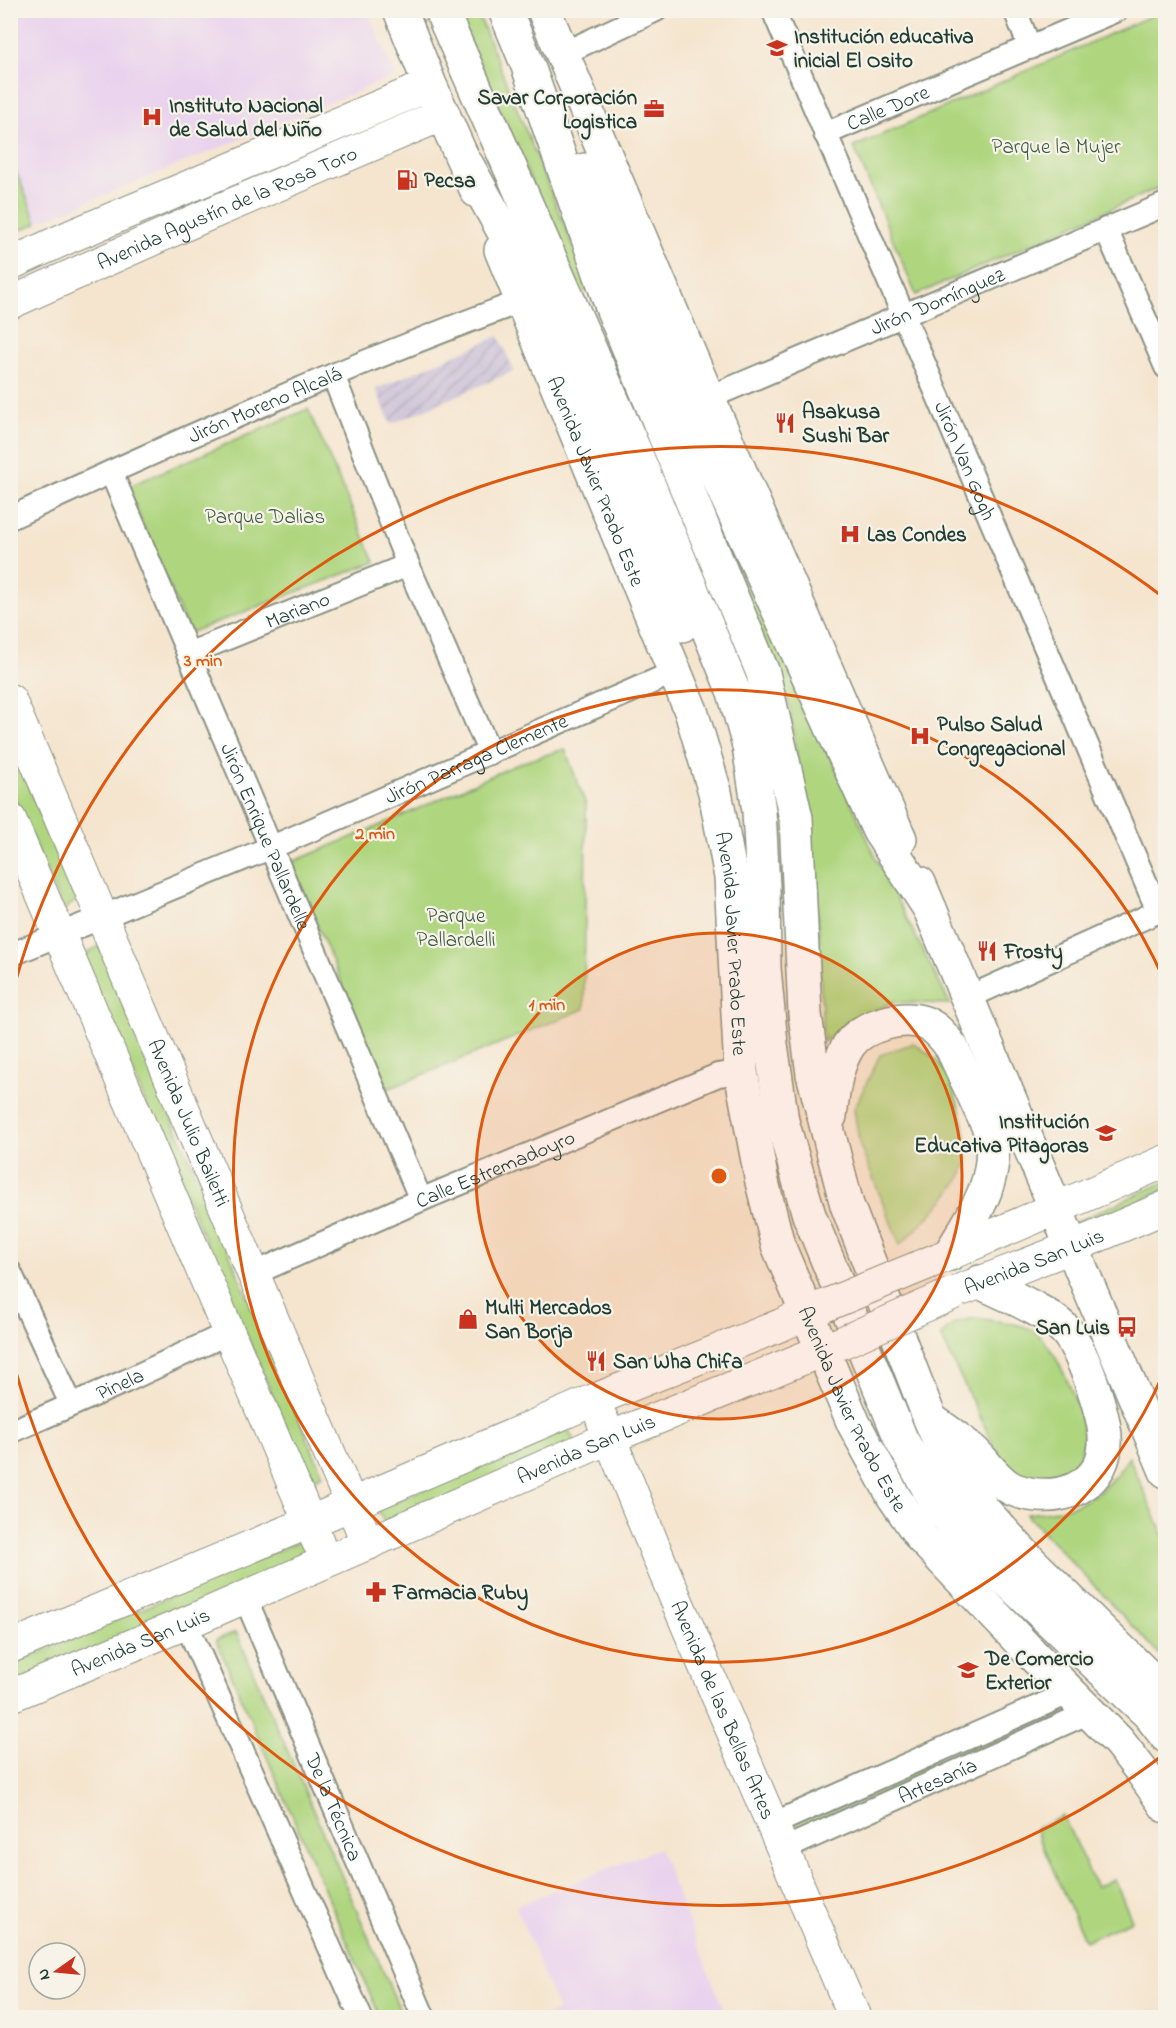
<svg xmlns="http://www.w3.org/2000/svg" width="1176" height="2028" font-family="'Indie Flower',sans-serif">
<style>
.built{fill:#e9d2ee}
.industrial{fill:url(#industrial-furrows)}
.green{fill:#afd67f;stroke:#678a5a;stroke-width:1.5}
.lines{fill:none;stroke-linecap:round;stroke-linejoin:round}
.street-casing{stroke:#8a9182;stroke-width:26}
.secondary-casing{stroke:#8a9182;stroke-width:34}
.primary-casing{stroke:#8a9182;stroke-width:36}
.highway-casing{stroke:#8a9182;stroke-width:36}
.street{stroke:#fff;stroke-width:22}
.secondary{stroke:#fff;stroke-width:32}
.primary{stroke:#fff;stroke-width:33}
.highway{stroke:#fff;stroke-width:33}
.secondary-bridge-casing{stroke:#8a9182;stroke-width:34;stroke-linecap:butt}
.secondary-bridge{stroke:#fff;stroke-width:32}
.ring{fill:none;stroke:#de580e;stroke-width:3}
.labels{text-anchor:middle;stroke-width:4.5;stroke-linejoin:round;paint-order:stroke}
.poi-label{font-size:21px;font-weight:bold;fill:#1f3d34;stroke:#f7f3e8;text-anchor:start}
.street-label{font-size:21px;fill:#1f3d34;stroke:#f7f3e8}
.park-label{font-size:21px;fill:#3c5c43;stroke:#f7f3e8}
.centre{fill:#de580e;stroke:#f7f3e8;stroke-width:3}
.ring-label{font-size:18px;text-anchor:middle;font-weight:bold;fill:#de580e;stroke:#f7f3e8;stroke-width:4.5;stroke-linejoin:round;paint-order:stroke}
</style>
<defs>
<pattern id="industrial-furrows" width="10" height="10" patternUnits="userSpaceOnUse" patternTransform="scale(1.5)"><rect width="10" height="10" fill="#c9bfd7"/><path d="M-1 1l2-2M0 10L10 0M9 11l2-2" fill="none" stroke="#a39caf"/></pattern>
</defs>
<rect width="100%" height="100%" fill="#f7f3e8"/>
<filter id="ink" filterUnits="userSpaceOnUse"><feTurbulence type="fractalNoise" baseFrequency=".0167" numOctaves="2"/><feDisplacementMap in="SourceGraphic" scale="12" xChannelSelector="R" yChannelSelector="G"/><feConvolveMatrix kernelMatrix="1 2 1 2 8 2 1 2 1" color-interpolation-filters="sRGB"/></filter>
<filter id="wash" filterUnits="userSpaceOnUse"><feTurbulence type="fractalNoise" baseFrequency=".008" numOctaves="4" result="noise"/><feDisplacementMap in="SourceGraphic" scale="24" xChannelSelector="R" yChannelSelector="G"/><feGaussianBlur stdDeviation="1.35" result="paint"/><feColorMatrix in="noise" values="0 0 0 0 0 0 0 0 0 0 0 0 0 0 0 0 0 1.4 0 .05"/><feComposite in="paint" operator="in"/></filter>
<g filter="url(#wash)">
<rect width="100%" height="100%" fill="#f5e5cf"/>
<path class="built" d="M10 11H368L395 76 38 222 11 159Z
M659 1848 727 2017H543L558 2011 516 1906Z"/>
<path class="industrial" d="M499 336 514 371 391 424 376 389Z"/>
<path class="green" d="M456 11H477L591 290 580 292Z
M1162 11H1166L1165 185 916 295 854 147Z
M11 159 37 223 11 234H10Z
M308 409 375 562 189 633 127 487Z
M675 411 877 860 950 1004 893 1002 850 1021 823 1042 818 916 790 707Z
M10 741 76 901 63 910 11 789Z
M565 749 586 805 584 1009 388 1089 290 863 388 822 520 763Z
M99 946 323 1475 310 1481 82 956Z
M914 1043C922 1049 933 1056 939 1063 954 1083 974 1145 965 1168 956 1192 919 1227 900 1245L860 1146 854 1109 880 1055Z
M1165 1182V1189L1077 1228 1076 1222Z
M976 1318C992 1321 1022 1323 1034 1331 1058 1349 1084 1412 1083 1442 1082 1465 1055 1481 1034 1481 1026 1481 1011 1472 1005 1467 999 1462 995 1447 991 1439 974 1405 957 1371 941 1336 951 1323 960 1320 976 1318Z
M568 1429 576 1445 387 1527 377 1509Z
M1129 1457 1165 1539V1660L1026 1514C1076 1510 1100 1501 1129 1457Z
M300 1541 309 1560 11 1688V1665Z
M236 1632 403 2017H380L216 1640Z
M1053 1712 1058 1720 796 1829 793 1822Z
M1063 1816 1096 1887 1114 1879 1132 1920 1085 1941 1035 1829Z"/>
</g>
<g filter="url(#ink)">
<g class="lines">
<g class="street-casing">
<g id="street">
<path id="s1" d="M773 10 1158 911"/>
<path d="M1015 10 1030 48"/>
<path d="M562 54 656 10"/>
<path id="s2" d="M825 134 1117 10"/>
<path d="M1106 229 1166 367"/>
<path d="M333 375 408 565 490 753"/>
<path id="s3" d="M708 398 1166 204"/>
<path id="s4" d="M111 472 421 1200"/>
<path id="s5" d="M10 518C179 440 348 365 522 301"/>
<path id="s6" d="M188 654 408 565"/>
<path id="s7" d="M10 955 272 847 675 672"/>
<path d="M967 998 1166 908"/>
<path d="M10 1272 71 1404"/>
<path id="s8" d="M253 1274 416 1202 718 1075 741 1072"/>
<path id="s9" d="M10 1432 126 1381 228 1333"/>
<path id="s10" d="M245 1597 424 2018"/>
<path d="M186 1623 361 2018"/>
<path d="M773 1824 1071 1692"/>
<path id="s11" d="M784 1849 1090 1712"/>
</g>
</g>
<g class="secondary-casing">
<g id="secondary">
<path d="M10 264 71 236 430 85"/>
<path id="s12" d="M10 303 198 219 444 114"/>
<path id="s13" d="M10 700 368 1544"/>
<path d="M10 819 318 1542"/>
<path d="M938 1259 1166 1161"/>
<path id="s14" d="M963 1289 1072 1247 1166 1207"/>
<path id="s15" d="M602 1419 661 1564 855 2018"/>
<path d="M10 1647 310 1522 594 1400 781 1325 824 1306"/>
<path id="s16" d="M10 1696 186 1623 609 1438 843 1342"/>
</g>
</g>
<g class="primary-casing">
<g id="primary">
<path d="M400 10 430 85 477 191"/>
<path d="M544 10 708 398 900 839"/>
<path id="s17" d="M501 250 691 711 715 792 731 877 741 1072 762 1182 778 1245 854 1424 894 1497 922 1538 1027 1649 1119 1742 1143 1773 1166 1806"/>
<path d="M919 883 1166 1471"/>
</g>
</g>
<g class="highway-casing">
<path id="highway" d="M441 10 635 452 734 692 749 746 759 811 763 887 764 968 771 1044 782 1121 809 1215 901 1439 939 1507 974 1549 1149 1714 1166 1736
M505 10 528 66 613 310 763 673 796 818 805 1014 813 1074 847 1205 930 1419 939 1440 965 1487 985 1512 1030 1561 1166 1694
M467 165 545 306 682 625
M585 170 695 427 879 831 930 909
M830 1116C833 1093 835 1066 849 1045 863 1025 902 1015 925 1023 936 1027 945 1038 952 1048L990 1130C1001 1178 974 1215 950 1254
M934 1422C948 1432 963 1442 975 1453 987 1465 999 1484 1015 1490 1052 1504 1103 1491 1105 1444 1107 1419 1083 1352 1067 1332 1051 1313 1003 1293 980 1282"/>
</g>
<use href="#street" class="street"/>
<use href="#secondary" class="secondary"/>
<use href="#primary" class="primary"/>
<use href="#highway" class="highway"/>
<g class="secondary-bridge-casing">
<path id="secondary-bridge" d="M824 1306 938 1259
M843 1342 954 1293"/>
</g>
<use href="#secondary-bridge" class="secondary-bridge"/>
</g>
</g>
<circle cx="719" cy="1176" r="243" fill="#de580e" fill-opacity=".12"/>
<g class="ring">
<circle cx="719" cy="1176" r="243"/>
<path d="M1165 1370A486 486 0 1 1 1165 982"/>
<path d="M1163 1755A730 730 0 0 1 11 1353M11 999A730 730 0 0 1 1163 597"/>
</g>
<defs>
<g id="school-bare" transform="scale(1.62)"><path d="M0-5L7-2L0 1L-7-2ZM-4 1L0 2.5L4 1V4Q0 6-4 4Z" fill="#c8321e" stroke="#f7f3e8" stroke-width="2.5" paint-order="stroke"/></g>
<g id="office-bare" transform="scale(1.62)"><path d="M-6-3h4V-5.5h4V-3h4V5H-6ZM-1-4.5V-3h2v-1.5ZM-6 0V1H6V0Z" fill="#c8321e" stroke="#f7f3e8" stroke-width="2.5" paint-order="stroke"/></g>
<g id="hospital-bare" transform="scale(1.62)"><path d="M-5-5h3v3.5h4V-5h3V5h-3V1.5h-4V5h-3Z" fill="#c8321e" stroke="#f7f3e8" stroke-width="2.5" paint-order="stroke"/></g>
<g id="fuel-bare" transform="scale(1.62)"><path d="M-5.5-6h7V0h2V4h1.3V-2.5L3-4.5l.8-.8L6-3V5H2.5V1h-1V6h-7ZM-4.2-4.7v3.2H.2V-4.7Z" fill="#c8321e" stroke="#f7f3e8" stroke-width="2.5" paint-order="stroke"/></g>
<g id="restaurant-bare" transform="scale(1.62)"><path d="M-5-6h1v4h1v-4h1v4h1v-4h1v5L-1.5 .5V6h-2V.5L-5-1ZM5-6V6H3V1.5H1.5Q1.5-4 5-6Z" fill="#c8321e" stroke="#f7f3e8" stroke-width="2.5" paint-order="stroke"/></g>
<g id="shop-bare" transform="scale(1.62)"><path d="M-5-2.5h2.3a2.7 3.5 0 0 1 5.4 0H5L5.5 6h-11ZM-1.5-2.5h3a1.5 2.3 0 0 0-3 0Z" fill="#c8321e" stroke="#f7f3e8" stroke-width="2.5" paint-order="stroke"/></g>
<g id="bus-bare" transform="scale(1.62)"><path d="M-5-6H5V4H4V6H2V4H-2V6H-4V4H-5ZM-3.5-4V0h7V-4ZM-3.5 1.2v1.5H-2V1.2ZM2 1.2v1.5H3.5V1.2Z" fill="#c8321e" stroke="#f7f3e8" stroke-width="2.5" paint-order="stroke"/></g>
<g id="pharmacy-bare" transform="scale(1.62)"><path d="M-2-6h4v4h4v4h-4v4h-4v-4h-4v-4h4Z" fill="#c8321e" stroke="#f7f3e8" stroke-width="2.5" paint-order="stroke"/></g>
</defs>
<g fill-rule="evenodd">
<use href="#school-bare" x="777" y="48"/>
<use href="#office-bare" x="654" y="109"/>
<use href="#hospital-bare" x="152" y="117"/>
<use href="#fuel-bare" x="407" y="180"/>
<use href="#restaurant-bare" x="785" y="423"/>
<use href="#hospital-bare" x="850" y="534"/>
<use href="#hospital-bare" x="920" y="736"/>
<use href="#restaurant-bare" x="987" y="951"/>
<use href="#school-bare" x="1106" y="1133"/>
<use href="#shop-bare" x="468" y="1319"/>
<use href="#bus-bare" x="1127" y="1327"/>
<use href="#restaurant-bare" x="596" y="1361"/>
<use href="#pharmacy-bare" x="376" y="1592"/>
<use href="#school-bare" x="968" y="1670"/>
</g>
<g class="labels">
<g class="poi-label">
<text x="794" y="43">Institución educativa<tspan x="794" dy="24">inicial El Osito</tspan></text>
<text x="637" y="104" text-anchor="end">Savar Corporación<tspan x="637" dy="24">Logistica</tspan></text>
<text x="169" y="112">Instituto Nacional<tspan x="169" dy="24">de Salud del Niño</tspan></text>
<text x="424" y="187">Pecsa</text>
<text x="802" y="418">Asakusa<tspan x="802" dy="24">Sushi Bar</tspan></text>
<text x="867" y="541">Las Condes</text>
<text x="937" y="731">Pulso Salud<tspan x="937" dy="24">Congregacional</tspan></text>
<text x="1004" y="958">Frosty</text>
<text x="1089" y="1128" text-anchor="end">Institución<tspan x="1089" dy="24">Educativa Pitagoras</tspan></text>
<text x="485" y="1314">Multi Mercados<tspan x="485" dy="24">San Borja</tspan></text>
<text x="1110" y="1334" text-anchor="end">San Luis</text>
<text x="613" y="1368">San Wha Chifa</text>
<text x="393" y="1599">Farmacia Ruby</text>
<text x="985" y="1665">De Comercio<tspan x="985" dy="24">Exterior</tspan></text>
</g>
<g class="street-label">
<text dy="7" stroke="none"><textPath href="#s2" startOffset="68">Calle Dore</textPath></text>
<text dy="7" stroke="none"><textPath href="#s12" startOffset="237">Avenida Agustín de la Rosa Toro</textPath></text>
<text dy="7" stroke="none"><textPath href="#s3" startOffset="249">Jirón Domínguez</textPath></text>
<text dy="7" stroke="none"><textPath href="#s5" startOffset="279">Jirón Moreno Alcalá</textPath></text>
<text dy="7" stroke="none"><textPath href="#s1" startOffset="490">Jirón Van Gogh</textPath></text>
<text dy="7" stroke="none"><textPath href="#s17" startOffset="250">Avenida Javier Prado Este</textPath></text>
<text dy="7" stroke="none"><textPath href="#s6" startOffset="118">Mariano</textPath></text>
<text dy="7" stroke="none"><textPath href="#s7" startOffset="506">Jirón Parraga Clemente</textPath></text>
<text dy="7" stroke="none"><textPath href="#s4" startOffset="396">Jirón Enrique Pallardelle</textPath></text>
<text dy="7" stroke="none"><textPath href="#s17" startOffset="736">Avenida Javier Prado Este</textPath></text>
<text dy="7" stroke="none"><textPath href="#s13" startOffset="459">Avenida Julio Bailetti</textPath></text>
<text dy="7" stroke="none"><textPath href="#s8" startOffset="264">Calle Estremadoyro</textPath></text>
<text dy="7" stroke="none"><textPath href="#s14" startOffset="76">Avenida San Luis</textPath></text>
<text dy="7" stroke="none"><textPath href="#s9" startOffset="120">Pinela</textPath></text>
<text dy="7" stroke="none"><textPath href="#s17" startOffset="1222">Avenida Javier Prado Este</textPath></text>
<text dy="7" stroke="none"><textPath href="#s16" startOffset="627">Avenida San Luis</textPath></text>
<text dy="7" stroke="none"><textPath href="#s16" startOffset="141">Avenida San Luis</textPath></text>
<text dy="7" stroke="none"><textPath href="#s15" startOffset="315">Avenida de las Bellas Artes</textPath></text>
<text dy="7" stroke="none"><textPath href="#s11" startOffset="168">Artesanía</textPath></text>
<text dy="7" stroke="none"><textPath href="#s10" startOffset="228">De la Técnica</textPath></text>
</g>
<g class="park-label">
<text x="1056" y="153">Parque la Mujer</text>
<text x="265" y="523">Parque Dalias</text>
<text x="456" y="922">Parque<tspan x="456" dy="24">Pallardelli</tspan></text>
</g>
</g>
<circle cx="719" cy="1176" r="9" class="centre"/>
<g class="ring-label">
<text x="203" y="666">3 min</text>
<text x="375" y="839">2 min</text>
<text x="547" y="1010">1 min</text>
</g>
<rect width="1176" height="2028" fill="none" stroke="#f7f3e8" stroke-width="36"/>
<g transform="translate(57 1971) rotate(255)"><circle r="28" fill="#f7f3e8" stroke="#a1aaa0" stroke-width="1.5"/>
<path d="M0-4.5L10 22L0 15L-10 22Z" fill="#c8321e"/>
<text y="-9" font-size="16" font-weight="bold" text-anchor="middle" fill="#1f3d34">N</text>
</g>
</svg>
